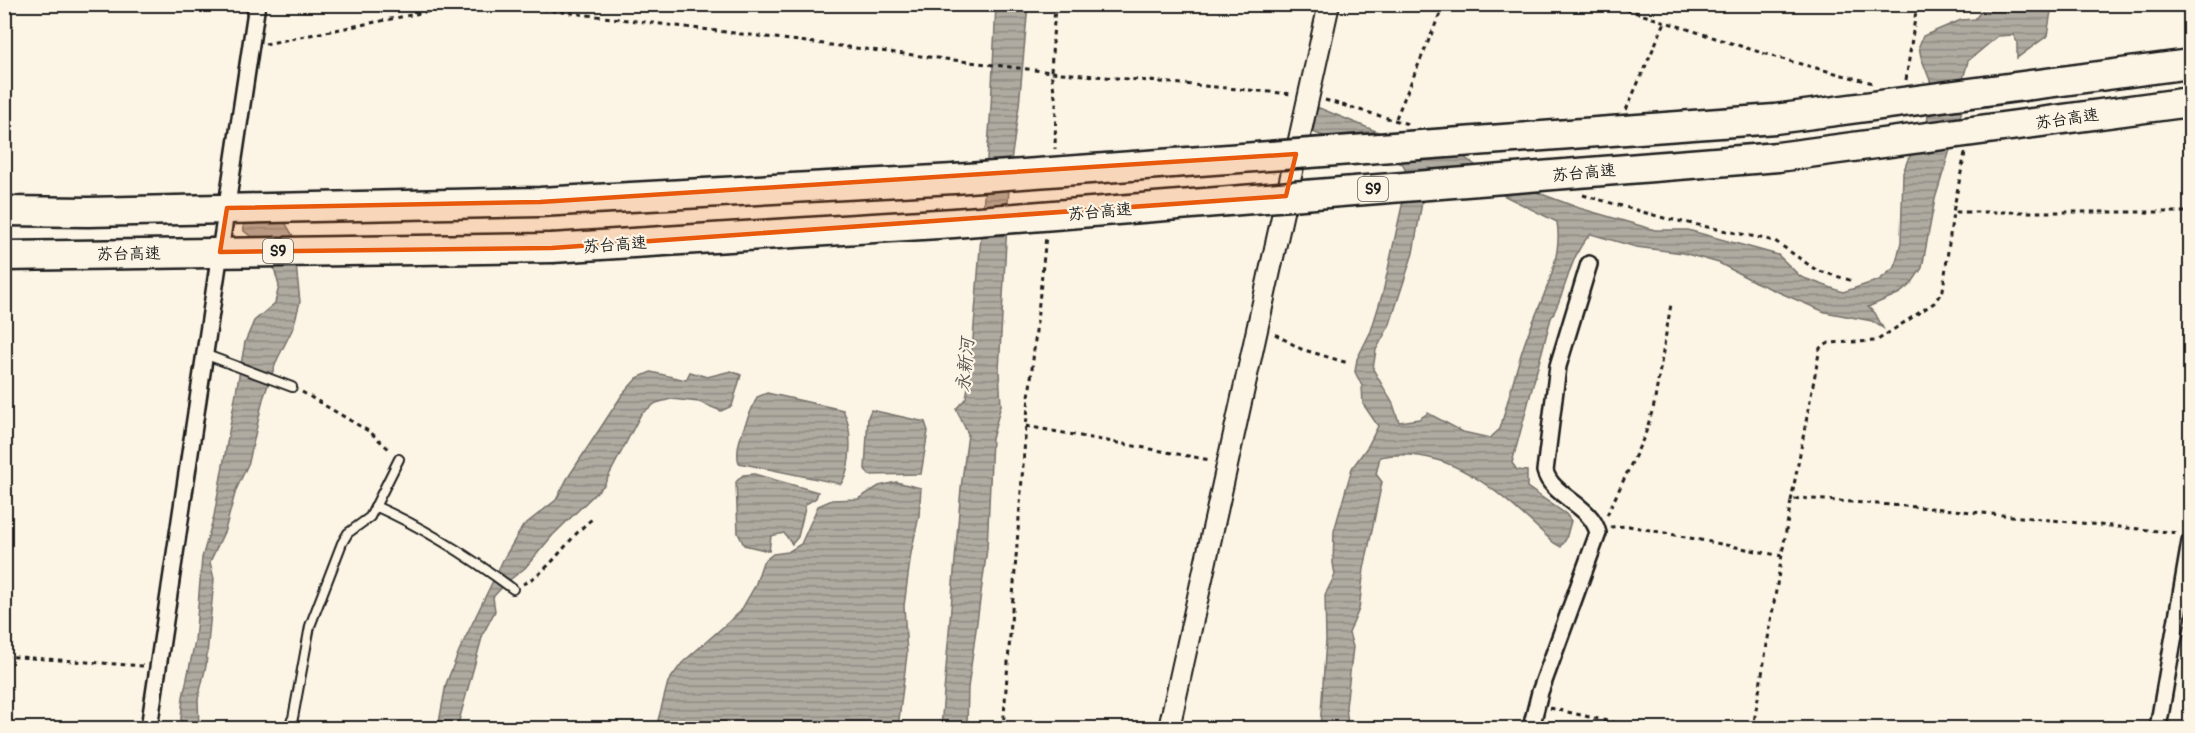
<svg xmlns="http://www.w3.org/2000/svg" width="2195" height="733" font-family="Pangolin,'LXGW WenKai TC',sans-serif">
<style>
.water{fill:url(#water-rules);stroke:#75726c;stroke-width:1.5;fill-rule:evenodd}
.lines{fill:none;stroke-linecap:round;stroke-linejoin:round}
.service-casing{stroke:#1c1c1c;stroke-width:12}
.minor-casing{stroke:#1c1c1c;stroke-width:20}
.tertiary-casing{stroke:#1c1c1c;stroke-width:24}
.motorway-casing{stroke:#1c1c1c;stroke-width:33}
.path{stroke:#1c1c1c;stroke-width:3;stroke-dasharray:4.5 4.5;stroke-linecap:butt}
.service{stroke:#fcf5e5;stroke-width:8}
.minor{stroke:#fcf5e5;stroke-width:15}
.tertiary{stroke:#fcf5e5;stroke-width:20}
.motorway{stroke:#fcf5e5;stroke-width:28}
.motorway-bridge-casing{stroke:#1c1c1c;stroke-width:33;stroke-linecap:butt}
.motorway-bridge{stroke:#fcf5e5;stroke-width:28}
.marked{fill:#e8590c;fill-opacity:0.2;stroke:#e8590c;stroke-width:4.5;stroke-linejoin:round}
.labels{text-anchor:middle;stroke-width:4.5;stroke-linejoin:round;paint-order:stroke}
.shield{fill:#fcf5e5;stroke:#5f5d58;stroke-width:1.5}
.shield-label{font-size:15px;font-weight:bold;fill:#1c1c1c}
.street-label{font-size:16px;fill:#1c1c1c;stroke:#fcf5e5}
.water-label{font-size:18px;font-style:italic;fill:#575551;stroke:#fcf5e5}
</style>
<defs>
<pattern id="water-rules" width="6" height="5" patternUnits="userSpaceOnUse" patternTransform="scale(1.5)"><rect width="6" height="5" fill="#b0aba1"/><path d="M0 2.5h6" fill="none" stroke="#8e8a82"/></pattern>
</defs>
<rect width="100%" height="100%" fill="#fcf5e5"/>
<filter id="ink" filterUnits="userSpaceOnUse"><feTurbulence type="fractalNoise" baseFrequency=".0167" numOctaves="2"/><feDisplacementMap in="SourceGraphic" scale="12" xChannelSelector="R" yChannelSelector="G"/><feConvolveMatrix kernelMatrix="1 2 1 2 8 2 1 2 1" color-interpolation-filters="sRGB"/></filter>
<g filter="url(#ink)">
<path class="water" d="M996 5H1028L1019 106 1010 168 999 371 1001 405 992 439 987 549 968 688 967 728H941L961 488 968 434 956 409 966 398 970 377 991 107Z
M1986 5H2052L2047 36 2017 58V42L2013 35 1998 36 1968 61 1963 79 1966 97 1935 199 1922 268 1911 284 1900 293 1868 307 1875 313 1883 328 1872 321 1825 312 1755 282 1719 263 1683 253 1636 247 1591 234C1569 254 1567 292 1551 318L1512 463 1517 470 1527 471V487L1566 514 1571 521 1566 539 1561 547 1554 543C1505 498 1452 443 1380 457L1376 474 1382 482 1364 569 1359 609 1349 633 1353 647 1346 707 1348 725 1347 728H1320L1326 640 1325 595 1335 575 1333 563 1334 531 1352 468 1368 446 1378 426 1363 404 1362 386 1355 372 1357 359 1371 331 1383 292 1408 178 1403 164 1369 154 1313 132 1317 107 1378 132 1406 147 1449 158 1461 155 1488 174 1579 208 1655 230H1688L1778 255 1801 277 1843 292 1879 280 1895 267 1901 242 1903 173 1908 159 1921 143 1927 125 1931 83 1921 57 1919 46 1923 36 1961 20 1975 19ZM1428 168 1476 178 1501 194 1557 222C1564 263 1537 307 1524 345 1515 372 1508 401 1500 429L1490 438 1463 432 1428 413 1419 419 1399 422 1393 404 1373 369 1376 350 1390 324 1413 253Z
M270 214 286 224 293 236 300 302 293 328 277 360 263 399 249 462 236 490 225 530 210 562 214 579 206 666 198 699 199 728H180L183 697 195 641 202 558 214 516 245 342 254 321 275 303 279 286 273 264 262 245 244 231 243 221Z
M731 371 741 375 732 406 721 411 699 402 671 399 656 403 641 414 604 485 553 535 525 568 507 582 493 597 495 611 483 634 457 728H438L446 684 459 651 504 558 523 526 556 500 567 479 622 395 637 378 651 372 686 380 690 372 707 377Z
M767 393 843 410C853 428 852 467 841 484L739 463C733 445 750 414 757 397Z
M871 410 925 422 928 431 921 474 869 475 865 469 868 417Z
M754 474 818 492 816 498 806 504 798 537 792 544 784 533 771 536 769 551 744 545 738 533 736 482 743 475Z
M896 482 921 488 919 516 911 553 904 606 907 654 898 728H656L668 682 682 663 740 612 755 586 763 562 773 554 788 552 801 544 818 506 832 500 858 499 879 486Z"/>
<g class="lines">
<g class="service-casing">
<path id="service" d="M204 354 292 387
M375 506C425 528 470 557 513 589
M287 728 293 718 310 626 342 543 348 533 370 517 399 459"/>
</g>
<g class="minor-casing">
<path id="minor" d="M149 728 257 4
M1531 728 1540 692 1598 533C1591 504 1552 497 1545 471L1558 366 1589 264
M2158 728 2190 542"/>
</g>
<g class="tertiary-casing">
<path id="tertiary" d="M1169 728 1329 4"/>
</g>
<g class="motorway-casing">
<path id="motorway" d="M4 211 88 212 540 202 954 179
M4 256 552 248"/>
</g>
<path class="path" d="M498 4 1051 72 1292 94
M1055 4 1051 72 1056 103 1055 149
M1609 4 1778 58 1873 83
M265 44 466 4
M1906 80 1917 4
M1325 100 1408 124
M1626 110 1665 22
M1396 118 1444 4
M1965 153 1953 212H2190
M1583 195 1664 218 1775 241 1816 270 1853 281
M1275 334 1301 349 1348 363
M302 392 370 432 391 451
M1026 426 1210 460
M1791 501 1820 348 1829 343 1876 341 1934 303 1943 290 1953 212
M1607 515 1645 435 1654 405 1671 304
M1610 527 1629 526 1782 556
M523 584C554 569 568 536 595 517
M4 656 143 666
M1550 708 1638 728
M1003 728 1026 426 1046 236
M1753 728 1791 501 1799 498 1943 509 2178 533"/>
<use href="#service" class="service"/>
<use href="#minor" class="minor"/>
<use href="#tertiary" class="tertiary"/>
<use href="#motorway" class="motorway"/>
<g class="motorway-bridge-casing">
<path id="motorway-bridge" d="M954 179 1775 119 2190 64
M552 248 954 223 1778 157 2190 102"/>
</g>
<use href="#motorway-bridge" class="motorway-bridge"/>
</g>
</g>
<path class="marked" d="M1296 154 1286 196 552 248 220 252 227 208 540 202Z"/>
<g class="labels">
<g class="shield">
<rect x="1358" y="177" width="30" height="24" rx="4.5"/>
<rect x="263" y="239" width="30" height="24" rx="4.5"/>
</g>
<g class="shield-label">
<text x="1373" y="194">S9</text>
<text x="278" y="256">S9</text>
</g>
<g class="street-label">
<text transform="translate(2067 118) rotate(-8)" y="6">苏台高速</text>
<text transform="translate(1584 172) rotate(-5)" y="6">苏台高速</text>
<text transform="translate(1100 211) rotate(-5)" y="6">苏台高速</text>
<text transform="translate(615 244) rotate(-4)" y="6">苏台高速</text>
<text transform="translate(129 253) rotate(-1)" y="6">苏台高速</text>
</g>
<g class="water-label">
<text transform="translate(965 365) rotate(-85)" y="6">永新河</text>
</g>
</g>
<rect width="2195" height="733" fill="none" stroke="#fcf5e5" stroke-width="24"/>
<rect x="12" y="12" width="2171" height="709" fill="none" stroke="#1c1c1c" stroke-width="2" filter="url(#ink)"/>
</svg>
